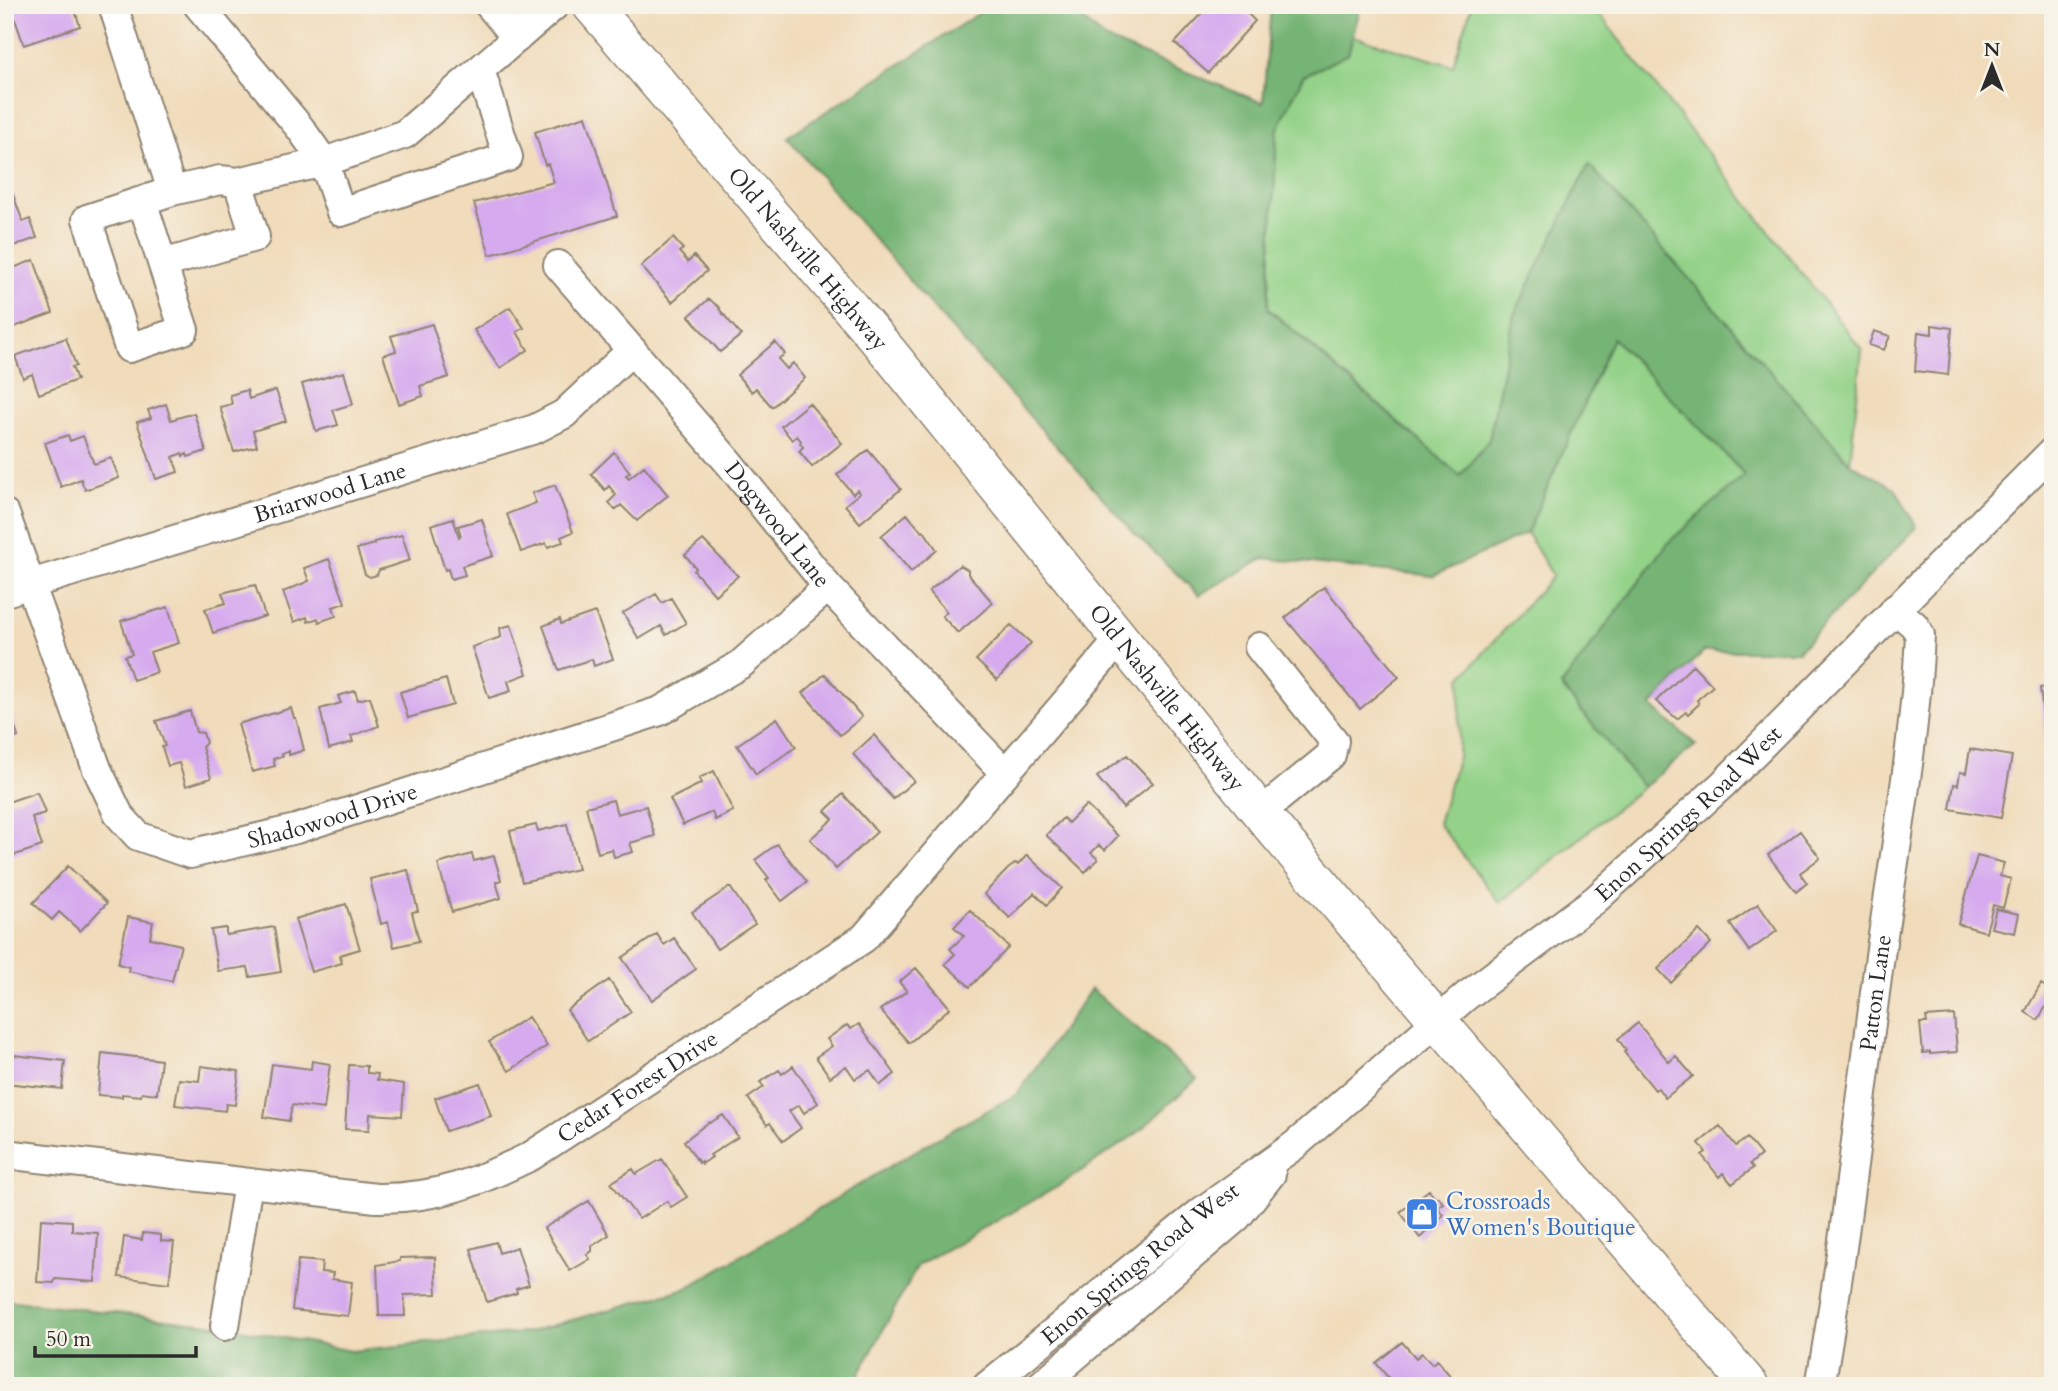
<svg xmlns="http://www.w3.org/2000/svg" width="2058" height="1391" font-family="Cardo,serif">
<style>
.green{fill:#93d288;stroke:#5f7e5a;stroke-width:2}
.forest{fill:#76b474;stroke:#507050;stroke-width:2}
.building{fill:#d6aaee}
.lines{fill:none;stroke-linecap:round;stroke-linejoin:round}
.minor-casing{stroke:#8e8372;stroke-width:32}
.major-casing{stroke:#8e8372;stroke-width:40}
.minor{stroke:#fff;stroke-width:28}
.major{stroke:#fff;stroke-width:37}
.labels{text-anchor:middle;stroke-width:5;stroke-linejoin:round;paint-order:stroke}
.street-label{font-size:23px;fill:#2b2b2b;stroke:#f7f3e8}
.shop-label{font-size:23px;fill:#366cbe;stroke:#f7f3e8;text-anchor:start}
</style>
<rect width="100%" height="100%" fill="#f7f3e8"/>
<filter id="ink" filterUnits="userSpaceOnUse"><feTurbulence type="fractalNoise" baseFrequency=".0143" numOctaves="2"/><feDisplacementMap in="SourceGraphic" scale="14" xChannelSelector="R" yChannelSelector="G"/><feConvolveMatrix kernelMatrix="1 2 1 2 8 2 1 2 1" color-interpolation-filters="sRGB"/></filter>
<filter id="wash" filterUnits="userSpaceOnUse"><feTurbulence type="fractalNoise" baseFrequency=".00686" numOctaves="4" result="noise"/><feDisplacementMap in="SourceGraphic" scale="28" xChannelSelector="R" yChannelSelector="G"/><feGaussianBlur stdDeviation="1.57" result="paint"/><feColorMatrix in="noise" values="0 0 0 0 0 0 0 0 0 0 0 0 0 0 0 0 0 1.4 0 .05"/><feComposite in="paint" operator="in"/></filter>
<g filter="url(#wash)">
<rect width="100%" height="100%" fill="#f0dbba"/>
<path class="green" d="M1472 5H1592L1862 350 1850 463 1589 165 1514 315 1489 440 1460 476 1268 308 1277 131 1303 76 1348 54 1353 36 1453 66Z
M1613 338 1745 475 1669 542 1561 686 1643 787 1500 903 1438 823 1458 757 1461 678 1553 576 1527 533Z"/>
<path class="forest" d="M992 5H1067L1105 39 1263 103 1271 5H1361L1348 54 1303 76 1277 131 1268 309 1460 476 1489 440 1514 315 1589 164 1850 463 1895 488 1917 527 1798 651H1704L1651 706 1696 745 1643 787 1561 686 1669 542 1745 475 1613 338 1527 533 1433 576 1264 558 1199 595 1135 534 934 309 787 137Z
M1091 989 1197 1079 1136 1134 1059 1186 918 1265 853 1386H5V1300L225 1326 351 1351 529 1332 687 1288 927 1144 1017 1094Z"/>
<g id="blocks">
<path class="building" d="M10 5H73L80 26 24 45Z
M1210 5H1239L1255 21 1208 73 1175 43Z
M586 116 617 216 490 255 474 203 554 182 548 164 545 165 535 132Z
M11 189 23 222 30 219 37 238 5 249V191Z
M673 238 683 249 679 252 688 262 694 256 707 271 672 302 641 266Z
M34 260 53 313 12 328 5 307V271Z
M709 299 720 308 719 309 741 335 720 352 689 316Z
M510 307 524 328 517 332 528 350 500 368 474 330Z
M432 324 449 377 420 386 423 396 399 404 383 355 396 351 391 336Z
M1932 325 1952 328 1948 375 1915 371 1918 332 1932 334Z
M1874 331 1890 336 1884 350 1869 345Z
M66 338 76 366 72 367 77 380 39 394 32 374 23 378 15 356Z
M775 342 785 354 778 359 787 369 793 363 805 378 772 407 756 388 752 392 737 375Z
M344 372 353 404 333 410 338 425 316 431 302 384Z
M247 390 249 399 276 390 286 421 253 431 257 446 234 452 220 407 232 404 230 395Z
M809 403 842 443 812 467 799 451 803 447 800 443 801 441 797 436 792 440 781 426Z
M166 404 171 420 194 413 206 451 188 457 187 454 183 456 182 453 173 457 178 472 156 479 137 422 151 418 148 410Z
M68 435 70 441 83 436 94 464 111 458 119 478 85 490 81 479 61 487 45 443Z
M868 450 901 489 860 523 845 505 860 493 857 490 853 494 837 475Z
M614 452 630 472 626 475 629 478 644 466 668 495 637 521 621 505 615 510 609 502 616 495 609 486 605 490 591 474Z
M555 485 573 532 561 537 563 542 548 547 546 543 521 552 507 514 536 503 532 493Z
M907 514 922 532 924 531 937 550 911 572 881 536Z
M453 518 459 537 461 536 458 526 482 519 493 556 462 566 465 575 451 579 448 569 445 570 431 525Z
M402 535 410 560 379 570 377 575 370 577 365 574 357 549 374 544V542Z
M703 540 738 576 715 595 694 571 696 568 685 555Z
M329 559 345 603 333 607 336 616 319 622 318 618 308 622 307 617 294 622 283 592 309 581 304 568Z
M960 565 968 570V574L993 603 958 633 942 616 947 612 929 591Z
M255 585 265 616 213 633 205 609 226 603 222 593Z
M1324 587 1399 677 1360 709 1285 618Z
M656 594 662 603 671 598 686 623 666 635 661 626 639 639 623 613Z
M168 607 179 643 150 652 157 672 133 680 125 656 132 654 121 621Z
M595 612 613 659 594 666 592 659 559 670 543 626 560 619 561 624Z
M511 625 527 674 508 681 511 691 489 698 472 647 501 637 500 628Z
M1011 625 1031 643 997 680 976 660Z
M1693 665 1713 686 1697 700 1699 704 1688 714 1686 712 1677 719 1656 701Z
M825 674 862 717 840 735 803 693Z
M446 679 453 705 408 718 400 692Z
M2053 686V743L2046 744 2040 688Z
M355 691 358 700 370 697 379 726 351 736 353 742 329 749 320 709 341 703 338 696Z
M291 708 294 718H296L304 750 289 755V751L282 754 283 756 273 759 275 766 252 772 238 724Z
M190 711 196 732 203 733 206 743 202 747 211 778 186 786 179 763 168 766 162 747 165 746 156 721Z
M11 713 18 737 5 741V715Z
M777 718 796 747 756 774 737 745Z
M874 735 914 781 893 799 853 754Z
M1970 749 2012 756 2001 818 1950 809 1954 784 1958 785 1960 772 1966 773Z
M1127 755 1153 783 1123 808 1097 777Z
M714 771 733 811 715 820 712 812 683 825 670 799 702 783 699 778Z
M37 792 45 813 32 817 42 846 12 856 5 836V803Z
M843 794 877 832 836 869 810 839 833 819 825 811Z
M613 800 617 814 646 806 655 836 630 843 633 852 614 857 612 849 598 853 586 807Z
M1086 805 1118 836 1105 850 1099 845 1091 853 1098 859 1085 872 1046 835 1063 818 1068 823Z
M567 824 578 869 522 882 510 831 536 825 538 831Z
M1800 831 1820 858 1800 873 1807 883 1796 892 1768 855Z
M777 844 807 882 782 901 766 880 769 878 755 860Z
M472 854 474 861 494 856 501 880 496 882 501 898 452 912 438 864Z
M1027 855 1062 888 1047 905 1034 893 1010 918 984 894 1008 869 1016 863 1018 865Z
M1977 856 2004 863 2000 876 2011 879 2003 908 1993 905 1986 932 1958 924Z
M68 866 107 903 80 931 59 912 52 920 33 903Z
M408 870 418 911 412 912 419 941 394 947 388 922 381 924 370 879Z
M730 887 755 924 717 949 692 912Z
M346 904 360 949 340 955 342 963 311 972 295 919Z
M1758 904 1777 931 1749 951 1730 924Z
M1996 909 2019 914 2015 933 1991 928Z
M970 910 1009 947 970 987 945 964 955 954 950 949 964 936 954 927Z
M128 917 153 922 150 938 181 945 172 981 128 971 129 967 118 964Z
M274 927 281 972 250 977 248 967 218 971 211 930 226 928V935Z
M1699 930 1711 943 1671 983 1658 969Z
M657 934 664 945 674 938 696 969 652 1000 622 958Z
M916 968 950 1008 909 1043 880 1010 907 991 899 982Z
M609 980 631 1012 588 1041 567 1010Z
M2041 984 2053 991V994L2038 1020 2025 1012Z
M1954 1015 1957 1052 1930 1054V1052L1923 1053 1920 1023H1927L1926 1017Z
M528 1017 547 1046 509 1071 489 1042Z
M1638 1023 1669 1062 1676 1056 1693 1076 1665 1098 1658 1088 1655 1090 1624 1052 1626 1050 1618 1039Z
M859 1024 895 1074 880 1085 870 1070 855 1079 846 1066 830 1077 816 1057 832 1046 827 1039 847 1025 851 1029Z
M102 1053 161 1060 157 1094 142 1092 141 1096 122 1094V1097L98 1095Z
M5 1054 65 1061 62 1089 5 1083Z
M312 1061 330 1064 324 1109 292 1105 289 1121 264 1117 272 1064 311 1069Z
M349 1065 367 1066V1073L378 1074 377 1080 404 1084 402 1116 370 1114 369 1130 345 1129Z
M201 1066 239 1071 235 1105 226 1104 225 1111 175 1105 179 1079 199 1081Z
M793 1066 818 1103 804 1113 799 1105 789 1111 801 1128 783 1141 770 1123 767 1125 748 1098 764 1087 760 1082 779 1070 782 1074Z
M480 1083 491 1116 446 1131 435 1098Z
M723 1115 738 1137 710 1155 712 1157 702 1164 701 1161 699 1163 684 1141 709 1122 710 1123Z
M1720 1126 1736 1146 1747 1138 1761 1155 1750 1164 1753 1168 1732 1184 1723 1173 1719 1177 1702 1155 1706 1152 1699 1143Z
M662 1159 687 1197 671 1207 667 1201 639 1219 611 1183 633 1169 636 1174Z
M1429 1190 1435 1198 1438 1197 1443 1203 1437 1207 1443 1215 1420 1238 1400 1212Z
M589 1201 609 1235 592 1246V1251L587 1255 590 1259 570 1271 544 1228Z
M41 1219 72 1221V1231L98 1233 95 1282 55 1279 54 1283 37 1282Z
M5 1224H11L10 1264H5Z
M143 1233 161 1235V1241L174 1242 169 1283 119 1277 124 1237 142 1240Z
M496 1242 499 1253 517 1247 529 1285 516 1289 517 1293 487 1302 471 1249Z
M435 1257 437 1294 404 1295 405 1316H379L377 1265 400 1261V1258Z
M298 1260 322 1262 321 1272 333 1273 332 1279 352 1282 348 1316 292 1310Z
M1402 1342 1416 1358 1422 1353 1432 1364 1437 1360 1452 1378 1446 1383 1448 1386H1395L1376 1363Z"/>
</g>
</g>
<g filter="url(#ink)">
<use href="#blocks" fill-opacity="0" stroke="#8e8372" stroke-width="2"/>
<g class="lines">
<g class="minor-casing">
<g id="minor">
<path d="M113 5 172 191 220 180 238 182 324 162 341 212 508 157 480 70"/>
<path d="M198 5 300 128 324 162 405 134 555 5"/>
<path d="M489 5 517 38"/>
<path d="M142 201 184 330 129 348 87 219 172 191"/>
<path d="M163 264 255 237 238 182"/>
<path id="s1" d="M558 265 730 464 828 587 1005 773"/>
<path id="s2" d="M5 514 97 769 119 815 138 836 190 854 296 829 660 711 741 664 828 587"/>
<path id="s3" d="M5 592 535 429 564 414 632 350"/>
<path d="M1259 647 1334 741 1331 755 1260 813"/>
<path id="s4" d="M5 1154 376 1198C436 1199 478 1182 531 1156L864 938 1120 639"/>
<path d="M225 1326 248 1183"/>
<path id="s5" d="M987 1386 1201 1212 1295 1145 1465 997 1595 900 1723 784 2053 451"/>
<path d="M1040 1386 1237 1217 1271 1174"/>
<path id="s6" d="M1820 1386C1846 1243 1860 1099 1880 956 1895 849 1915 743 1920 635L1914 625 1895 609"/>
</g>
</g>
<g class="major-casing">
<g id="major">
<path id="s7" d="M591 5 890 354 1268 822 1750 1386"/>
</g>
</g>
<use href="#minor" class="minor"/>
<use href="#major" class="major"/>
</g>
</g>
<defs>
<g id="shop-square" transform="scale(1.75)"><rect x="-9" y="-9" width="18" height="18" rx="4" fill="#3f7fe0" stroke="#f7f3e8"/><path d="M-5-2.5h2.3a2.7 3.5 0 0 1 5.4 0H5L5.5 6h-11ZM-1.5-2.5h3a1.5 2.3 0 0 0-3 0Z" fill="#fff"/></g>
</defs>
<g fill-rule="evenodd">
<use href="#shop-square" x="1422" y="1214"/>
</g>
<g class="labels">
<g class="street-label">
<text dy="8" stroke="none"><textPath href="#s7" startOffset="334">Old Nashville Highway</textPath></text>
<text dy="8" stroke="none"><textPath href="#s3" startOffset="340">Briarwood Lane</textPath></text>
<text dy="8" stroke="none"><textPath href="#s1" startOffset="340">Dogwood Lane</textPath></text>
<text dy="8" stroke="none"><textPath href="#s7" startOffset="901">Old Nashville Highway</textPath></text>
<text dy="8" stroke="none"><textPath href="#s5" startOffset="906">Enon Springs Road West</textPath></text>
<text dy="8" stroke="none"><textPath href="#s2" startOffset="553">Shadowood Drive</textPath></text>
<text dy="8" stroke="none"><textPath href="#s6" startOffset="397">Patton Lane</textPath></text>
<text dy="8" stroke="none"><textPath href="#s4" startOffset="663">Cedar Forest Drive</textPath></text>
<text dy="8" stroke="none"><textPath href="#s5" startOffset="196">Enon Springs Road West</textPath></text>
</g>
<g class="shop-label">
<text x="1446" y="1209">Crossroads<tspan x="1446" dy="26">Women's Boutique</tspan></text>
</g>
</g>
<rect width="2058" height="1391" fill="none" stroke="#f7f3e8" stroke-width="28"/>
<g transform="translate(1992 66)" stroke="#f7f3e8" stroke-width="5" paint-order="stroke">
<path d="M0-5L12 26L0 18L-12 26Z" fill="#2b2b2b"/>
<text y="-10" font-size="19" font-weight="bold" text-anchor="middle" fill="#2b2b2b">N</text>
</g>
<path d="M35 1346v10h161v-10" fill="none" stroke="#2b2b2b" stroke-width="3.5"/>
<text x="46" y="1346" font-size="21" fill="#2b2b2b" stroke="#f7f3e8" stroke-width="5" paint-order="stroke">50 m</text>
</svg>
